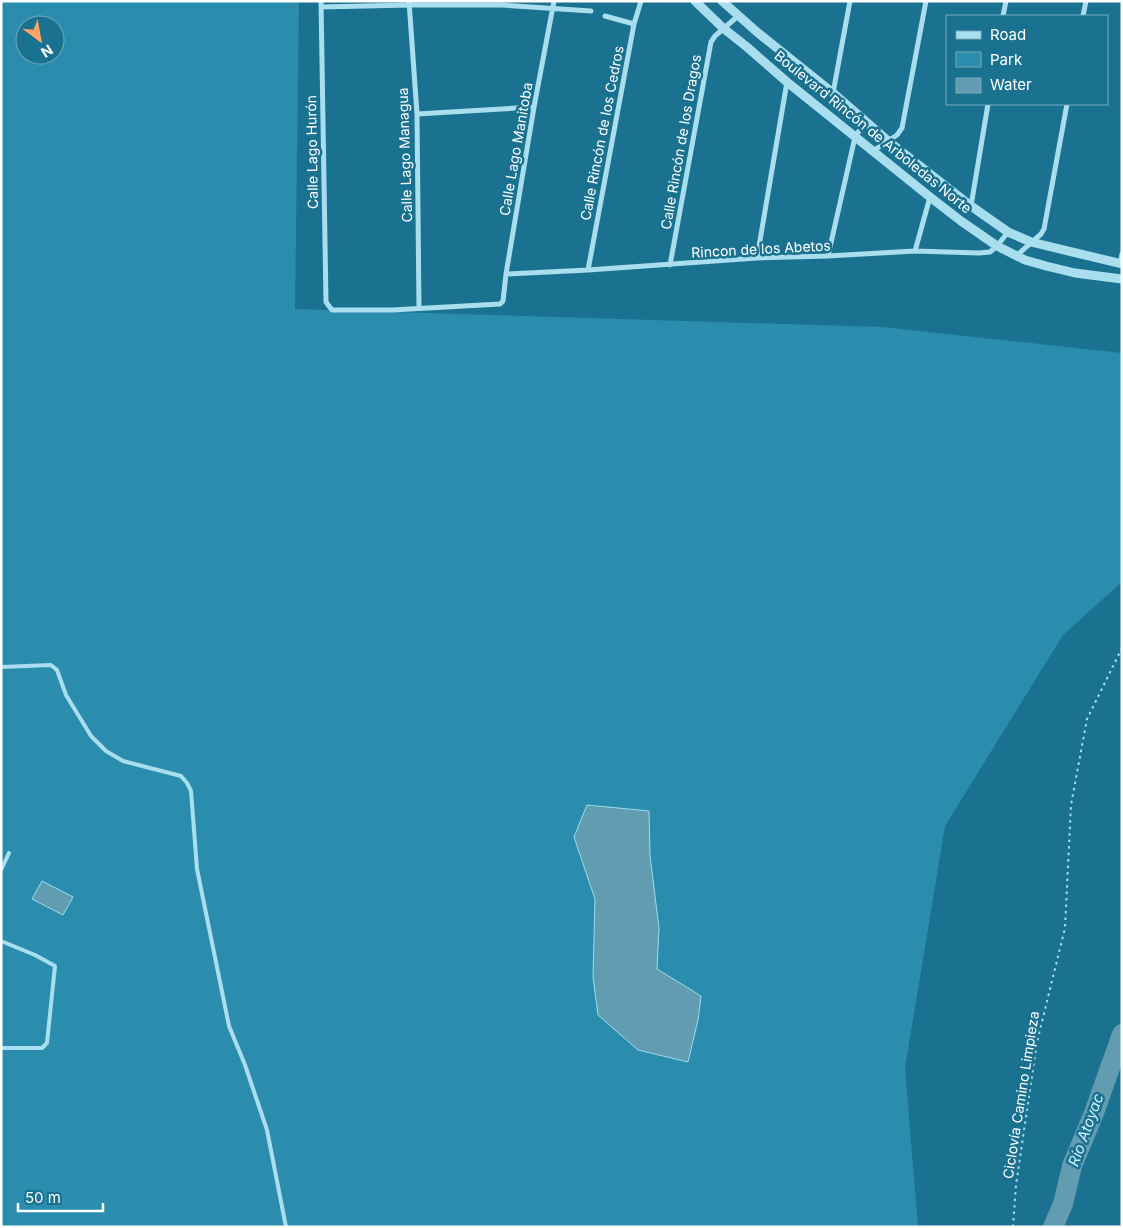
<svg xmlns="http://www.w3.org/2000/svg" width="1123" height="1228" font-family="Inter,sans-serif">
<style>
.green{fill:#2a8dad;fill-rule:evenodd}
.water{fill:#619cb0;stroke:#9bddf1}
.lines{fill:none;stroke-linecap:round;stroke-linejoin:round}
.river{stroke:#619cb0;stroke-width:20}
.path{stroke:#a9deef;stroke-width:2;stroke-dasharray:2.5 4;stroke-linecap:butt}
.service{stroke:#a9deef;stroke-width:4}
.minor{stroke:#a9deef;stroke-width:5}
.tertiary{stroke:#a9deef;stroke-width:9}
.labels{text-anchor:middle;stroke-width:5;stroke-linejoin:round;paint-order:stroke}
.street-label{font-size:14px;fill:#fff;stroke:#1a7290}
.water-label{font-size:15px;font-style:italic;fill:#cfeff9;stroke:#1a7290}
</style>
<rect width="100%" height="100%" fill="#1a7290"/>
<path class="green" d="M1 1H299L295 309 882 327 1122 353V582L1063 635 945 826 905 1068 918 1227H1ZM25 25H55V55H25Z"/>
<path class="water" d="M587 805 649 811 650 856 659 928 657 969 701 996 698 1020 688 1062 638 1050 598 1015 593 977 595 899 574 837Z
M42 881 73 897 63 915 32 899Z"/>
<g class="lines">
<path class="river" d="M1053 1227 1063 1204 1072 1166 1094 1113 1122 1034"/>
<path class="path" d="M1013 1227 1016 1185 1037 1042 1065 928 1071 805 1087 719 1122 648"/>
<path class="service" d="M1 667 51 665 57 670 66 695 91 736 106 751 123 761 181 776 187 783 191 791 197 869 229 1026 245 1065 267 1130 286 1227
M1 870 9 853
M1 941 35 955 55 966 47 1043 42 1048H1"/>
<path class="minor" d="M321 1 326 302 332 310H392L500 304 503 301 506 274 534 107 554 1
M409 1 417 114 419 308
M321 7 409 5H502L591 11
M605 16 634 24
M1003 16 1006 1
M1083 16 1086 1
M833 93 850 1
M417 114 534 107
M873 151 897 135 902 128 926 1
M971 206 988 104
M915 251 930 197
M828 256 855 137 865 122
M1016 256 1041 234 1044 229 1067 104
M757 258 787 82
M1120 264 1122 254
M670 265 711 42 715 36 738 16
M588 270 634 24 641 1
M506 274 588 270 757 258 828 256 915 251 979 253 990 252 997 246 1008 232"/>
<path class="tertiary" d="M695 1 723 28 747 47 787 82 930 197 961 221 997 246 1025 260 1046 266 1075 273 1122 279
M722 1 757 32 833 93 888 141 971 206 1008 232 1031 242 1122 264"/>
</g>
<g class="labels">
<g class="street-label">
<text transform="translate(873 132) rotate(39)" y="5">Boulevard Rincón de Arboledas Norte</text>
<text transform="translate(602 133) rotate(-79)" y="5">Calle Rincón de los Cedros</text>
<text transform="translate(681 142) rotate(-80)" y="5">Calle Rincón de los Dragos</text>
<text transform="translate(516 149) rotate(-80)" y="5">Calle Lago Manitoba</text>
<text transform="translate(312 152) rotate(-91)" y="5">Calle Lago Hurón</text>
<text transform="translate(405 155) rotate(-92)" y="5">Calle Lago Managua</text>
<text transform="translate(761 249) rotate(-3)" y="5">Rincon de los Abetos</text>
<text transform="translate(1021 1095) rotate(-81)" y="5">Ciclovía Camino Limpieza</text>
</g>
<g class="water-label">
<text transform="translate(1086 1130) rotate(-70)" y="5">Río Atoyac</text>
</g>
</g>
<rect width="1123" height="1228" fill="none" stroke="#ffffff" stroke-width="5"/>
<rect x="946" y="15" width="162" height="90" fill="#1a7290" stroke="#76aabc"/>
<rect x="956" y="31" width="25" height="8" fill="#a9deef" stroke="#76aabc"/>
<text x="990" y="40" font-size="15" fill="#ffffff">Road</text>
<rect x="956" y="52" width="25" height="15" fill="#2a8dad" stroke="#76aabc"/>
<text x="990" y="65" font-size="15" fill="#ffffff">Park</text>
<rect x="956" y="78" width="25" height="15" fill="#619cb0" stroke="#76aabc"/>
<text x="990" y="90" font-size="15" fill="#ffffff">Water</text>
<g transform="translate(40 40) rotate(148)"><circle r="24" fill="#1a7290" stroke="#76aabc"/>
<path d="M0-4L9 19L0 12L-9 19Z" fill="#ffa466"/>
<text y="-8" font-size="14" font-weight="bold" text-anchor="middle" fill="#ffffff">N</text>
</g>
<path d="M18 1203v8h85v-8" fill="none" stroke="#ffffff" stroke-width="2.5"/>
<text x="25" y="1203" font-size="15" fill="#ffffff" stroke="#1a7290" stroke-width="4" paint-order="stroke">50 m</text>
</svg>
